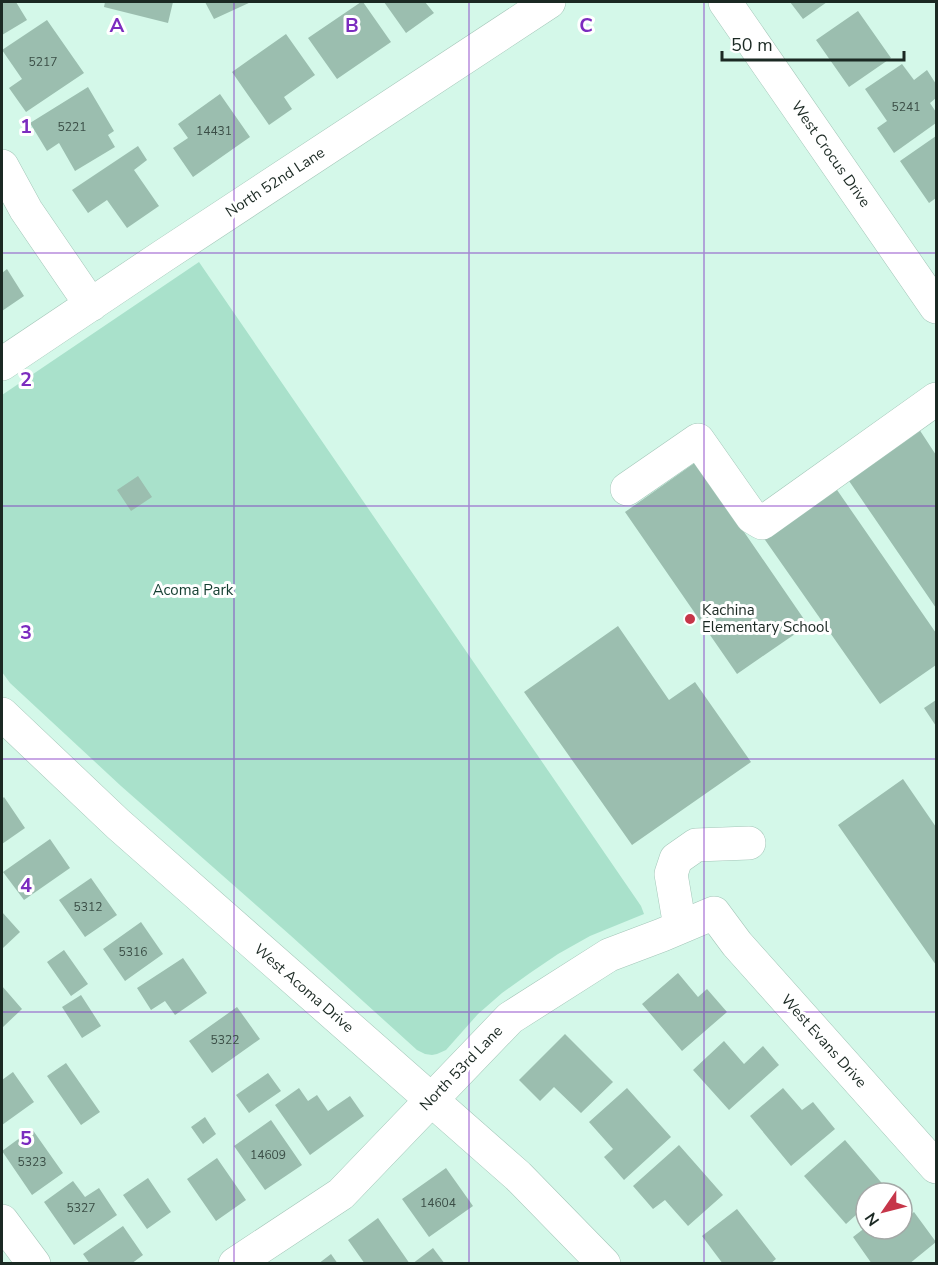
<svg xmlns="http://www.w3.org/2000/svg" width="938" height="1265" font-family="'Nunito Sans',sans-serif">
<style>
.green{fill:#a9e1cb}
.building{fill:#9bbeaf}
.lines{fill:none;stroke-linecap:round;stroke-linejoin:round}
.minor-casing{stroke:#a3c6b8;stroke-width:34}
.minor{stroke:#fff;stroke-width:33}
.grid{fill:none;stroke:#7b2cbf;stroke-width:1.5;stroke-opacity:0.55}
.poi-dot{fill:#c63649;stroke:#fff;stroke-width:2}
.labels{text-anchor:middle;stroke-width:6;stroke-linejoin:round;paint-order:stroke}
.number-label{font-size:12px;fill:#3b4e46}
.street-label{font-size:15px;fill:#1b2923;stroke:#fff}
.park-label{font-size:15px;fill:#133e30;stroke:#fff}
.poi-label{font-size:15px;fill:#1b2923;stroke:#fff;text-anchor:start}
.grid-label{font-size:20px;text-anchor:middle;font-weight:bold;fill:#7b2cbf;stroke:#fff;stroke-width:6;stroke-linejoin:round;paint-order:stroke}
</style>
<rect width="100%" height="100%" fill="#d4f8e9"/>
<path class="green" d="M199 262 641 906 644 914 590 936 558 954 530 973 502 993 478 1014 446 1050 437 1054 432 1055 425 1054 417 1050 290 935 121 786 10 683 2 672V395Z"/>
<path class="building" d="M2 2H16L27 20 2 35Z
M105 2H173L168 23 104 7Z
M205 2H251L214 19Z
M361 2H363L391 42 337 79 308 38Z
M384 2H425L434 13 406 33Z
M790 2H827L803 19Z
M858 11 891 58 849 87 816 40Z
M47 20 84 73 26 112 9 88 22 79 2 50Z
M286 34 315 75 284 97 292 109 269 125 232 72Z
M902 64 914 80 927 70 936 84V98L930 103 936 112V123L894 153 877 128 887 121 865 89Z
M88 87 114 131 108 135 115 147 75 171 59 143 47 151 30 123Z
M220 94 250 137 193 177 173 148 188 138 178 124Z
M936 136V198L929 203 900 161Z
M138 146 147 160 134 170 159 206 127 228 107 200 88 213 72 190Z
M7 269 24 296 2 311V273Z
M919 429 936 455V608L847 478Z
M696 462 808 625 737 674 625 512Z
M138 476 152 497 131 511 117 490Z
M835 487 936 633V665L880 704 763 537Z
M618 626 669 700 695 682 751 762 632 845 524 692Z
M936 700V726L924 708Z
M903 779 936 827V965L838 825Z
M4 797 25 828 2 844V799Z
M50 839 70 868 24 900 3 872Z
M91 878 117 915 85 937 59 900Z
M2 912 20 932 3 948 2 947Z
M141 922 163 954 125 981 103 949Z
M64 950 88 984 71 996 47 962Z
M183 958 207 993 175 1015 165 1001 151 1010 137 988Z
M678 973 698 997 707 989 727 1012 682 1051 642 1004Z
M2 986 22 1009 3 1027 2 1025Z
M81 995 101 1026 82 1038 62 1007Z
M237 1007 260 1039 212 1073 189 1041Z
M565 1034 613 1082 581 1113 554 1087 540 1101 519 1080Z
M724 1041 744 1064 763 1046 779 1065 729 1110 693 1070Z
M66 1063 100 1112 81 1125 47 1076Z
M13 1072 34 1102 2 1125V1080Z
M268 1073 281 1091 249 1113 236 1095Z
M299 1088 308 1101 317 1095 328 1111 350 1096 364 1116 310 1155 275 1105Z
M627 1088 671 1137 624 1180 604 1157 613 1149 589 1122Z
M783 1088 802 1110 813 1102 835 1129 791 1166 750 1116Z
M205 1117 216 1134 203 1144 191 1127Z
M271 1120 302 1165 265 1190 234 1146Z
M32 1129 63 1173 32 1195 2 1151Z
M845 1140 886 1188 880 1193H866V1206L846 1224 804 1176Z
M679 1145 723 1195 688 1226 665 1200 653 1209 633 1186Z
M217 1158 246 1200 216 1221 187 1179Z
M446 1168 473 1206 429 1237 402 1199Z
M148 1178 171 1212 147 1229 123 1195Z
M73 1181 85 1197 99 1188 117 1215 74 1245 44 1202Z
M737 1209 776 1259 770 1264H723L702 1236Z
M914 1212 936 1242 909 1264H872L853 1237 866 1227V1229H902V1222Z
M378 1218 410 1264H365L348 1240Z
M123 1226 143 1255 131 1264H90L83 1254Z
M433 1248 445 1264H412Z
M331 1254 338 1264H318Z"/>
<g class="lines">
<g class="minor-casing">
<path id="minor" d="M725 2 936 307
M2 166 26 210 91 305
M2 364 163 256 549 2
M627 489 698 440 752 517 762 523 936 399
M2 714 118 824 518 1176 604 1264
M680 927 671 874 676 859 696 845 749 843
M2 1221 34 1264
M235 1264 341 1194 510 1018 609 955 662 935 714 913 737 944 936 1167"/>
</g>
<use href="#minor" class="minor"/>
</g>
<path class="grid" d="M234 2V1264M469 2V1264M704 2V1264M2 253H936M2 506H936M2 759H936M2 1012H936"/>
<circle class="poi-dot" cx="690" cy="619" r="6"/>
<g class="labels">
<g class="number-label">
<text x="43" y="66">5217</text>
<text x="906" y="111">5241</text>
<text x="72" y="131">5221</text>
<text x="214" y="135">14431</text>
<text x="88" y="911">5312</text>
<text x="133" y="956">5316</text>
<text x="225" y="1044">5322</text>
<text x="268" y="1159">14609</text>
<text x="32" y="1166">5323</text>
<text x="438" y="1207">14604</text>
<text x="81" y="1212">5327</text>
</g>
<g class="street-label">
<text transform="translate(831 154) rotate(55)" y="5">West Crocus Drive</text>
<text transform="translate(275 182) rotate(-33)" y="5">North 52nd Lane</text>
<text transform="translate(304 988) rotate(41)" y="5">West Acoma Drive</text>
<text transform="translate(824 1041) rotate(48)" y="5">West Evans Drive</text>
<text transform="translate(461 1068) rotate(-46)" y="5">North 53rd Lane</text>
</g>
<g class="park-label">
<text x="193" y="595">Acoma Park</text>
</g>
<g class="poi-label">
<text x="702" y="615">Kachina<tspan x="702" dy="17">Elementary School</tspan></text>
</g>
</g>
<g class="grid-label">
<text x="117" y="32">A</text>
<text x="352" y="32">B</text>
<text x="586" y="32">C</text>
<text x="26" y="133">1</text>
<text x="26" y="386">2</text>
<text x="26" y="639">3</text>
<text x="26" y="892">4</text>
<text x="26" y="1145">5</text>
</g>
<rect width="938" height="1265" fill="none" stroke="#1b2923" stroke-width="6"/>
<g transform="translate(884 1211) rotate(235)"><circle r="28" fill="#ffffff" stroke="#a4a9a7" stroke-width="1.5"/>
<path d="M0-4.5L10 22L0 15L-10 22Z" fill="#c63649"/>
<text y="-9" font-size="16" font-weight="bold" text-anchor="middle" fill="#1b2923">N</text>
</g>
<path d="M722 51v9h182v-9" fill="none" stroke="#1b2923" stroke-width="3"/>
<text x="731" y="51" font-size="18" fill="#1b2923" stroke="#ffffff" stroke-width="4.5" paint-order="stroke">50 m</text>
</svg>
